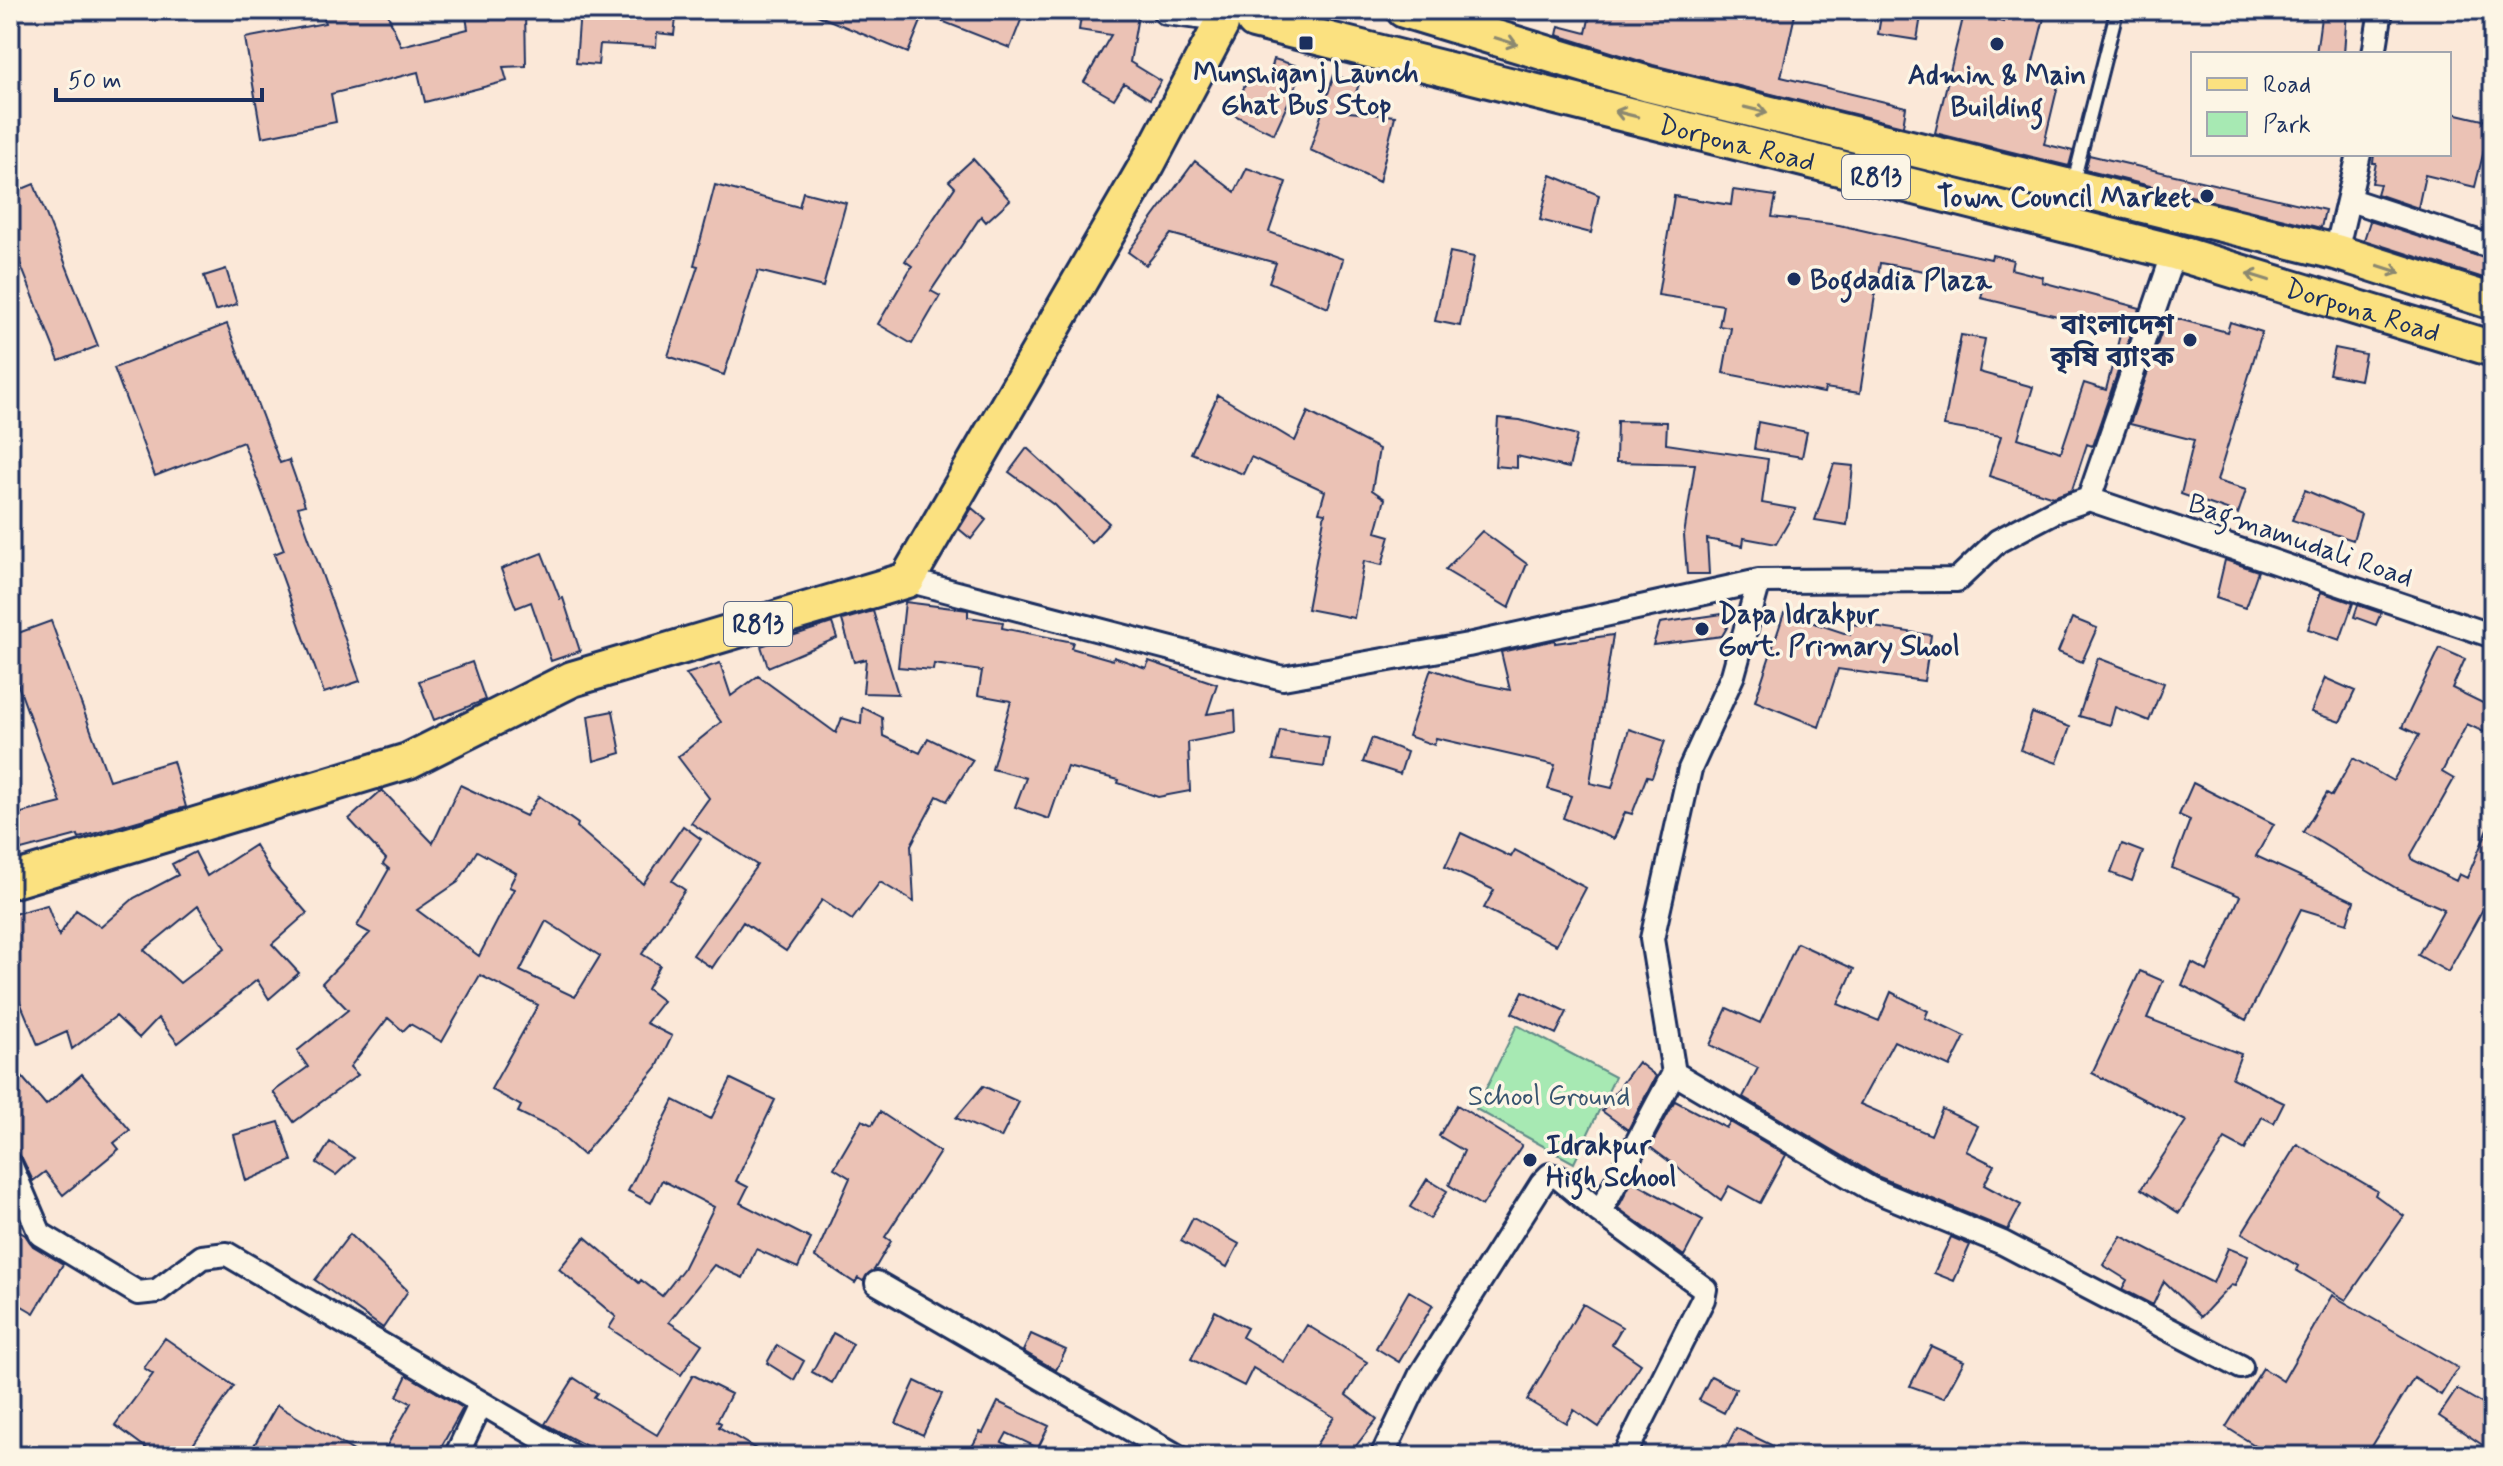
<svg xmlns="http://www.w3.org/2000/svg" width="2503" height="1466" font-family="Mynerve,'Noto Sans Bengali',sans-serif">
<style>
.green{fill:#a7e9b3;stroke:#618c88;stroke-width:2}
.building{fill:#ebc2b5;stroke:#1b2f5e;stroke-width:2;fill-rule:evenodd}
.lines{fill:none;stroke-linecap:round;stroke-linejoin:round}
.service-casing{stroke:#1b2f5e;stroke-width:17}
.minor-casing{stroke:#1b2f5e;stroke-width:28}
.tertiary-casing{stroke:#1b2f5e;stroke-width:34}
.primary-casing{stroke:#1b2f5e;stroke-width:40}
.service{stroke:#fcf5e5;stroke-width:11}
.minor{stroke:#fcf5e5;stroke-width:22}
.tertiary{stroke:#fcf5e5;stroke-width:28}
.primary{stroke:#fbe180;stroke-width:34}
.oneway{stroke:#8b886f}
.poi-dot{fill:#1b2f5e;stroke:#fcf5e5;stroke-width:3}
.labels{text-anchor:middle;stroke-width:7;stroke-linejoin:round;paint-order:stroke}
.shield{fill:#fcf5e5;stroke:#5e6a86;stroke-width:2}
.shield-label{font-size:26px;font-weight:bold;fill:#1b2f5e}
.poi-label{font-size:28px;font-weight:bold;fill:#1b2f5e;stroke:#fcf5e5;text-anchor:start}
.street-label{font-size:28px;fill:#1b2f5e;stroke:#fcf5e5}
.park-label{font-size:28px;fill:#37546f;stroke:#fcf5e5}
</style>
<rect width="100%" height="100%" fill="#fbe8d8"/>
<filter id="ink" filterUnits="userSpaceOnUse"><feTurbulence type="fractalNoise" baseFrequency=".0125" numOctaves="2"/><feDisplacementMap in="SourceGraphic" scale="16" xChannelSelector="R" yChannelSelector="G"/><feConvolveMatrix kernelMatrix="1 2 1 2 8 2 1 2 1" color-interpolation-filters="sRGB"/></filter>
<g filter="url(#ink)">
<path class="green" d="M1517 1025 1615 1077 1574 1163 1476 1109Z"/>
<path class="building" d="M321 10H386L401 46 468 29 465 10H525L526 66 503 67 507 81 425 102 418 72 331 94 336 122 262 137 245 38 325 23Z
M580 10H677L674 35 657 33 656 47 600 44 598 65 576 63Z
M805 10H1025L1010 48 924 14 908 53Z
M1082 10 1123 14 1125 10H1139L1130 62 1161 81 1150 99 1124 83 1114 99 1084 82 1111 35 1079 30Z
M1591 10H1632L1661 17 1662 10H1796L1781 77 1906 107 1903 126 1653 65 1557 35 1559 26 1586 33Z
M1882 10H1922L1917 40 1878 34Z
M2007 10H2046L2032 66 2061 73 2044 144 2073 151 2069 166 1935 133 1964 14 2004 22Z
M2322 10H2347L2344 54H2316Z
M1274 59 1304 68 1274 134 1232 114 1250 74 1268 82Z
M1334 75 1359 84 1349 112 1395 116 1379 182 1310 150Z
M2449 112 2491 122 2475 187 2425 175 2418 208 2377 194 2380 184 2372 183 2376 163H2373L2374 154H2449Z
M2089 155 2325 210 2321 228 2085 170Z
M973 159 1010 200 986 222 981 216 931 291 940 296 912 344 878 324 912 266 905 261 955 187 949 181Z
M1195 161 1235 192 1247 168 1286 182 1269 232 1343 259 1328 308 1269 282 1276 263 1171 234 1146 265 1128 252Z
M1551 175 1599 195 1591 233 1540 220Z
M34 184 98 346 59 361 10 238V194Z
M715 185 799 207 803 192 846 203 823 287 758 271 724 375 668 356 698 266 694 265Z
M1733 190 1776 196 1772 217 1839 225 1991 259 1992 255 2013 260 2011 269 2043 277 2042 282 2140 308 2092 446 2087 444 2072 490 2053 497 1989 476 2001 436 1944 426 1961 335 1985 339 1979 372 2033 387 2018 438 2061 452 2084 383 2106 390 2121 331 1981 298 1985 282 1880 263 1860 393 1825 388 1824 393 1723 373 1731 328 1719 326 1723 305 1658 295 1674 196 1731 205Z
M2370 221 2493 261V281L2364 240Z
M1450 252 1474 257 1460 326 1435 321Z
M226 269 237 304 215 311 204 276Z
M2167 316 2227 332 2230 322 2262 332 2217 481 2246 490 2238 514 2181 494 2194 440 2130 424Z
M227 324 280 463 289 460 305 505 298 507 360 681 324 693 274 554 284 550 243 442 155 476 114 368Z
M2335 348 2365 354 2360 380 2329 374Z
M1218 395 1295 441 1308 412 1379 449 1372 490 1385 499 1376 532 1390 536 1382 565 1364 561 1354 618 1307 609 1325 513 1319 512 1325 491 1251 457 1243 474 1191 453Z
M1498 418 1520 420 1577 435 1569 468 1517 456V468L1495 466Z
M1617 421 1667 422 1666 444 1768 459 1762 503 1796 509 1776 544 1744 538 1743 546 1707 539 1709 574H1687L1684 535 1695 464 1616 462Z
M1758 422 1807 432 1802 457 1754 449Z
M1027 448 1109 523 1091 543 1054 505 1009 472Z
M1834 464 1853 466 1847 525 1815 520Z
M2305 490 2361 514 2353 540 2292 520Z
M972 508 986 520 971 539 959 529Z
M1482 531 1527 564 1509 608 1445 570Z
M542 553 560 599 563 598 580 651 551 661 531 602 516 608 501 569Z
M2225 560 2258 571 2245 608 2216 598Z
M2321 592 2353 603 2340 640 2308 629Z
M905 602 968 610V617L1003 622 1002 628 1073 642 1071 648 1113 660 1114 657 1146 668 1149 661 1217 684 1207 714 1235 710 1236 733 1188 742 1190 791 1158 797 1118 783 1119 780 1067 767 1049 819 1015 807 1026 778 992 769 1011 701 978 695 982 671 934 664 933 670 898 667Z
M2358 605 2381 613 2376 625 2354 617Z
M873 611 898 694 863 693 866 659 854 662 842 620Z
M1736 612 1722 636 1653 645 1660 623Z
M1784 613 1850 635 1852 624 1931 635 1924 681 1838 669 1819 727 1755 701Z
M2072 618 2097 628 2082 662 2058 652Z
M51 621 109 780 173 761 186 807 79 838 78 835 10 853V816L61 803 10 663V636Z
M832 623 837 638 768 667 761 646Z
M1613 635 1590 783 1612 788 1629 729 1665 741 1652 777 1647 776 1632 814 1625 812 1614 839 1563 818 1571 796 1548 789 1555 765 1436 738 1434 745 1408 736 1431 669 1467 681 1510 690 1501 652 1555 640V643Z
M2440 648 2465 659 2452 688 2493 708 2486 733 2467 724 2442 772 2454 779 2411 855 2413 860 2456 881 2459 874 2467 878 2493 817V871L2486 887 2493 891 2448 972 2418 955 2444 909 2396 888 2303 832 2327 793 2332 796 2353 758 2393 781 2419 735 2402 727Z
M2098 658 2164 683 2149 721 2115 707 2110 725 2079 716Z
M472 662 485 700 434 720 419 681Z
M720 663 731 696 758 676 836 733 842 718 861 724 862 707 882 717 883 736 920 753 928 738 973 760 947 801 937 796 911 845 914 902 880 882 852 920 822 900 786 951 743 922 712 968 693 955 757 865 691 823 709 798 678 757 721 722 686 674Z
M2325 678 2355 691 2340 722 2311 712Z
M613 711 621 753 594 761 588 716Z
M2032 713 2070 727 2057 763 2020 750Z
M1280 730 1329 737 1324 767 1273 760Z
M1372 738 1407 752 1400 774 1363 762Z
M2193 783 2274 824 2256 856 2354 901 2347 923 2301 909 2246 1020 2182 985 2192 963 2207 971 2240 896 2172 868 2190 820 2179 815Z
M460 785 526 816 539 796 578 824 577 827 643 884 683 826 701 839 672 881 685 890 642 954 660 965 647 989 663 1001 646 1023 672 1036 657 1067 583 1155 555 1130 518 1112 521 1106 491 1089 538 1005 480 975 442 1042 410 1024 403 1031 388 1018 350 1067 358 1075 294 1122 273 1092 308 1067 297 1051 348 1010 322 983 370 933 357 926 389 869 383 864 386 859 349 819 382 790 433 843ZM477 851 516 873 509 887 514 889 479 956 417 910 458 882ZM546 921 600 956 575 997 520 971Z
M1461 833 1511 857 1515 850 1586 888 1556 945 1484 908 1494 890 1445 867Z
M2122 844 2143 852 2132 881 2111 873Z
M255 845 271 872 307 913 272 944 299 973 269 999 257 980 178 1043 158 1018 139 1038 116 1016 72 1049 67 1032 38 1045 10 978V915L47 905 59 936 76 910 101 927 134 898 178 875 172 864 195 852 207 876ZM198 906 225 948 180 983 144 950Z
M1797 943 1854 969 1838 1004 1879 1021 1891 992 1928 1011 1925 1018 1965 1037 1950 1067 1894 1041 1860 1104 1931 1135 1942 1109 1978 1126 1966 1151 1994 1165 1984 1185 2021 1205 2008 1230 1877 1176 1743 1097 1758 1068 1710 1045 1727 1008 1760 1023Z
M2140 971 2163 981 2147 1018 2241 1054 2232 1078 2284 1103 2274 1123 2262 1117 2245 1150 2225 1139 2179 1213 2141 1189 2186 1121 2092 1073Z
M1523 991 1567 1012 1556 1034 1512 1013Z
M1638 1062 1656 1076 1628 1130 1602 1111Z
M10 1063 46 1105 82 1074 130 1130 114 1143 119 1149 63 1195 45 1172 33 1181 22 1158 10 1150Z
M731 1079 775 1100 736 1181 748 1187 740 1203 811 1239 798 1268 756 1249 743 1278 714 1265 669 1322 702 1344 681 1375 609 1328 616 1317 559 1269 585 1237 639 1283 641 1280 662 1296 683 1269 714 1207 662 1180 651 1203 628 1191 674 1100 711 1119Z
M983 1086 1019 1102 1001 1138 956 1118Z
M1675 1101 1726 1128 1730 1122 1786 1155 1760 1203 1729 1186 1721 1200 1650 1147Z
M1457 1105 1522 1145 1482 1206 1449 1185 1464 1151 1439 1136Z
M880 1112 940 1152 885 1237 891 1241 874 1270 863 1281 858 1278 855 1283 815 1257 850 1178 834 1168 862 1120 872 1125Z
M279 1122 292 1161 246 1181 234 1135Z
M330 1142 354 1158 336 1175 317 1163Z
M2297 1144 2377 1191 2375 1195 2404 1216 2346 1300 2296 1270 2298 1266 2242 1233Z
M1427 1179 1447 1191 1430 1219 1410 1207Z
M1632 1181 1703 1220 1684 1256 1618 1208Z
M1193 1218 1239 1244 1227 1267 1181 1241Z
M10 1226 25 1235 33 1246 63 1264 34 1313 10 1299Z
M350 1234 408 1291 383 1328 315 1280Z
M2121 1236 2213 1283 2228 1248 2248 1256 2235 1286 2231 1285 2201 1317 2164 1281 2153 1305 2122 1289 2127 1280 2103 1265Z
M1951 1237 1970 1245 1954 1281 1934 1273Z
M1409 1291 1433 1305 1399 1362 1376 1348Z
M2332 1295 2458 1368 2441 1395 2414 1378 2366 1456H2272L2226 1427 2263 1368 2283 1381Z
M1583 1304 1622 1327 1612 1344 1641 1364 1599 1427 1574 1410 1566 1423 1527 1400Z
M1215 1311 1247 1328 1242 1337 1284 1362 1307 1325 1367 1362 1346 1395 1377 1419 1348 1456H1309L1334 1417 1253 1368 1244 1386 1191 1359Z
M833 1333 853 1344 832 1383 812 1372Z
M1031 1334 1066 1350 1056 1370 1023 1351Z
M165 1338 234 1386 185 1456H157L115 1425 153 1374 144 1368Z
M777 1345 804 1361 794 1380 767 1363Z
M1931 1346 1964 1361 1944 1398 1910 1386Z
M407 1375 463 1408 436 1456H381L411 1403 397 1396Z
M693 1375 731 1394 717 1421 721 1423 719 1427 768 1456H605L545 1424 574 1378 597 1393 594 1397 657 1435Z
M1711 1376 1736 1389 1724 1413 1699 1400Z
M915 1381 942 1394 923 1435 896 1423Z
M2457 1389 2493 1410V1452L2439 1416Z
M998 1402 1049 1426 1038 1448 1007 1433 1002 1442 1030 1456H967L980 1432 983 1433Z
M277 1405 362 1456H248Z
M1736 1428 1794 1456H1722Z"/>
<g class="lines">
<g class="service-casing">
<path id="service" d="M2073 184 2117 10"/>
</g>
<g class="minor-casing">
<path id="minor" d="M2374 54 2381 10
M2350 200 2493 247
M2336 252 2359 154
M2089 499 2493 636
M907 580 1283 678 1468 645 1759 581 1957 580 1998 541 2057 510 2089 499 2174 252
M1674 1073 1871 1189 2003 1243 2241 1367
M10 1164 40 1234 138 1293 157 1291 202 1257 227 1254 572 1456
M1600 1212 1705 1289 1703 1299 1624 1456
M877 1283 1177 1456
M456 1456 481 1403
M1382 1456 1420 1376 1542 1183 1550 1175 1558 1177 1600 1212 1674 1073 1652 939 1690 769 1733 675 1759 581"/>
</g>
<g class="tertiary-casing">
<path id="tertiary" d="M1167 10 1213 16"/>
</g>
<g class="primary-casing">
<g id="primary">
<path d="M1404 10 1648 84 2336 252 2493 302"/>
<path id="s1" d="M1254 21 2174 252 2493 349"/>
<path d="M10 881 408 761 572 679 907 580 1148 163 1221 25"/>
</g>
</g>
<use href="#service" class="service"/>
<use href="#minor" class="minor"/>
<use href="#tertiary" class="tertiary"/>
<use href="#primary" class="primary"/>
</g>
<defs><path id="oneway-shaft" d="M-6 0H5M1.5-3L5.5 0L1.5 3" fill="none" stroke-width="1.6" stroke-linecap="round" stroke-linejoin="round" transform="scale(2)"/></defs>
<g class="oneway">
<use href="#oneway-shaft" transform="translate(1506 41) rotate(17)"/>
<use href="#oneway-shaft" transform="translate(1756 110) rotate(14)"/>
<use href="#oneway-shaft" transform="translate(1626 114) rotate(-166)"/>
<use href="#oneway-shaft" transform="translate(2389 269) rotate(18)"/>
<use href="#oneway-shaft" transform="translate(2258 277) rotate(-163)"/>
</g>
</g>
<g class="poi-dot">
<rect x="1298" y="35" width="16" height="16" rx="4"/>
<circle cx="1997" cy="44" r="8"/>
<circle cx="2207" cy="196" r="8"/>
<circle cx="1794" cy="279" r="8"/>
<circle cx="2190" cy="340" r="8"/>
<circle cx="1702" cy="629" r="8"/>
<circle cx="1530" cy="1160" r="8"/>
</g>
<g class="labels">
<g class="shield">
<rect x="1842" y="155" width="68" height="44" rx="6"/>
<rect x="724" y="602" width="68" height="44" rx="6"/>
</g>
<g class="shield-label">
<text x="1876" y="186">R813</text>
<text x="758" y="633">R813</text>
</g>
<g class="poi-label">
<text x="1306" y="82" text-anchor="middle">Munshiganj Launch<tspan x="1306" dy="32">Ghat Bus Stop</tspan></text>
<text x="1997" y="84" text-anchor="middle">Admin &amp; Main<tspan x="1997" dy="32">Building</tspan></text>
<text x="2191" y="206" text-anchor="end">Town Council Market</text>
<text x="1810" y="289">Bogdadia Plaza</text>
<text x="2174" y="334" text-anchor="end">বাংলাদেশ<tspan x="2174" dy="32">কৃষি ব্যাংক</tspan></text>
<text x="1718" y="623">Dapa Idrakpur<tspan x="1718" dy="32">Govt. Primary Shool</tspan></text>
<text x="1546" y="1154">Idrakpur<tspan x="1546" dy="32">High School</tspan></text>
</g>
<g class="street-label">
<text dy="10" stroke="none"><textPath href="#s1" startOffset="498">Dorpona Road</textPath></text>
<text dy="10" stroke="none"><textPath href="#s1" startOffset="1146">Dorpona Road</textPath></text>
<text transform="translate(2301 539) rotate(19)" y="10">Bagmamudali Road</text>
</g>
<g class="park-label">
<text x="1549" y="1105">School Ground</text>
</g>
</g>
<rect width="2503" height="1466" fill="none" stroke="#fcf5e5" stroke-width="40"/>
<rect x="20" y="20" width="2463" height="1426" fill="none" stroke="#1b2f5e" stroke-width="3" filter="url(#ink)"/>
<rect x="2191" y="52" width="260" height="104" fill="#fcf5e5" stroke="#a2a6af" stroke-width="2"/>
<rect x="2207" y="78" width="40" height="12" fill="#fbe180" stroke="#a2a6af" stroke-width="2"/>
<text x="2263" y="92" font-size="24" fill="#1b2f5e">Road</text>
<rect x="2207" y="112" width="40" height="24" fill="#a7e9b3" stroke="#a2a6af" stroke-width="2"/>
<text x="2263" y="132" font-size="24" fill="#1b2f5e">Park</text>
<path d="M56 88v12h206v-12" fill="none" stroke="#1b2f5e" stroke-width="4"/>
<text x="68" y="88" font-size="24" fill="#1b2f5e" stroke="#fcf5e5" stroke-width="6" paint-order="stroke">50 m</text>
</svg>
